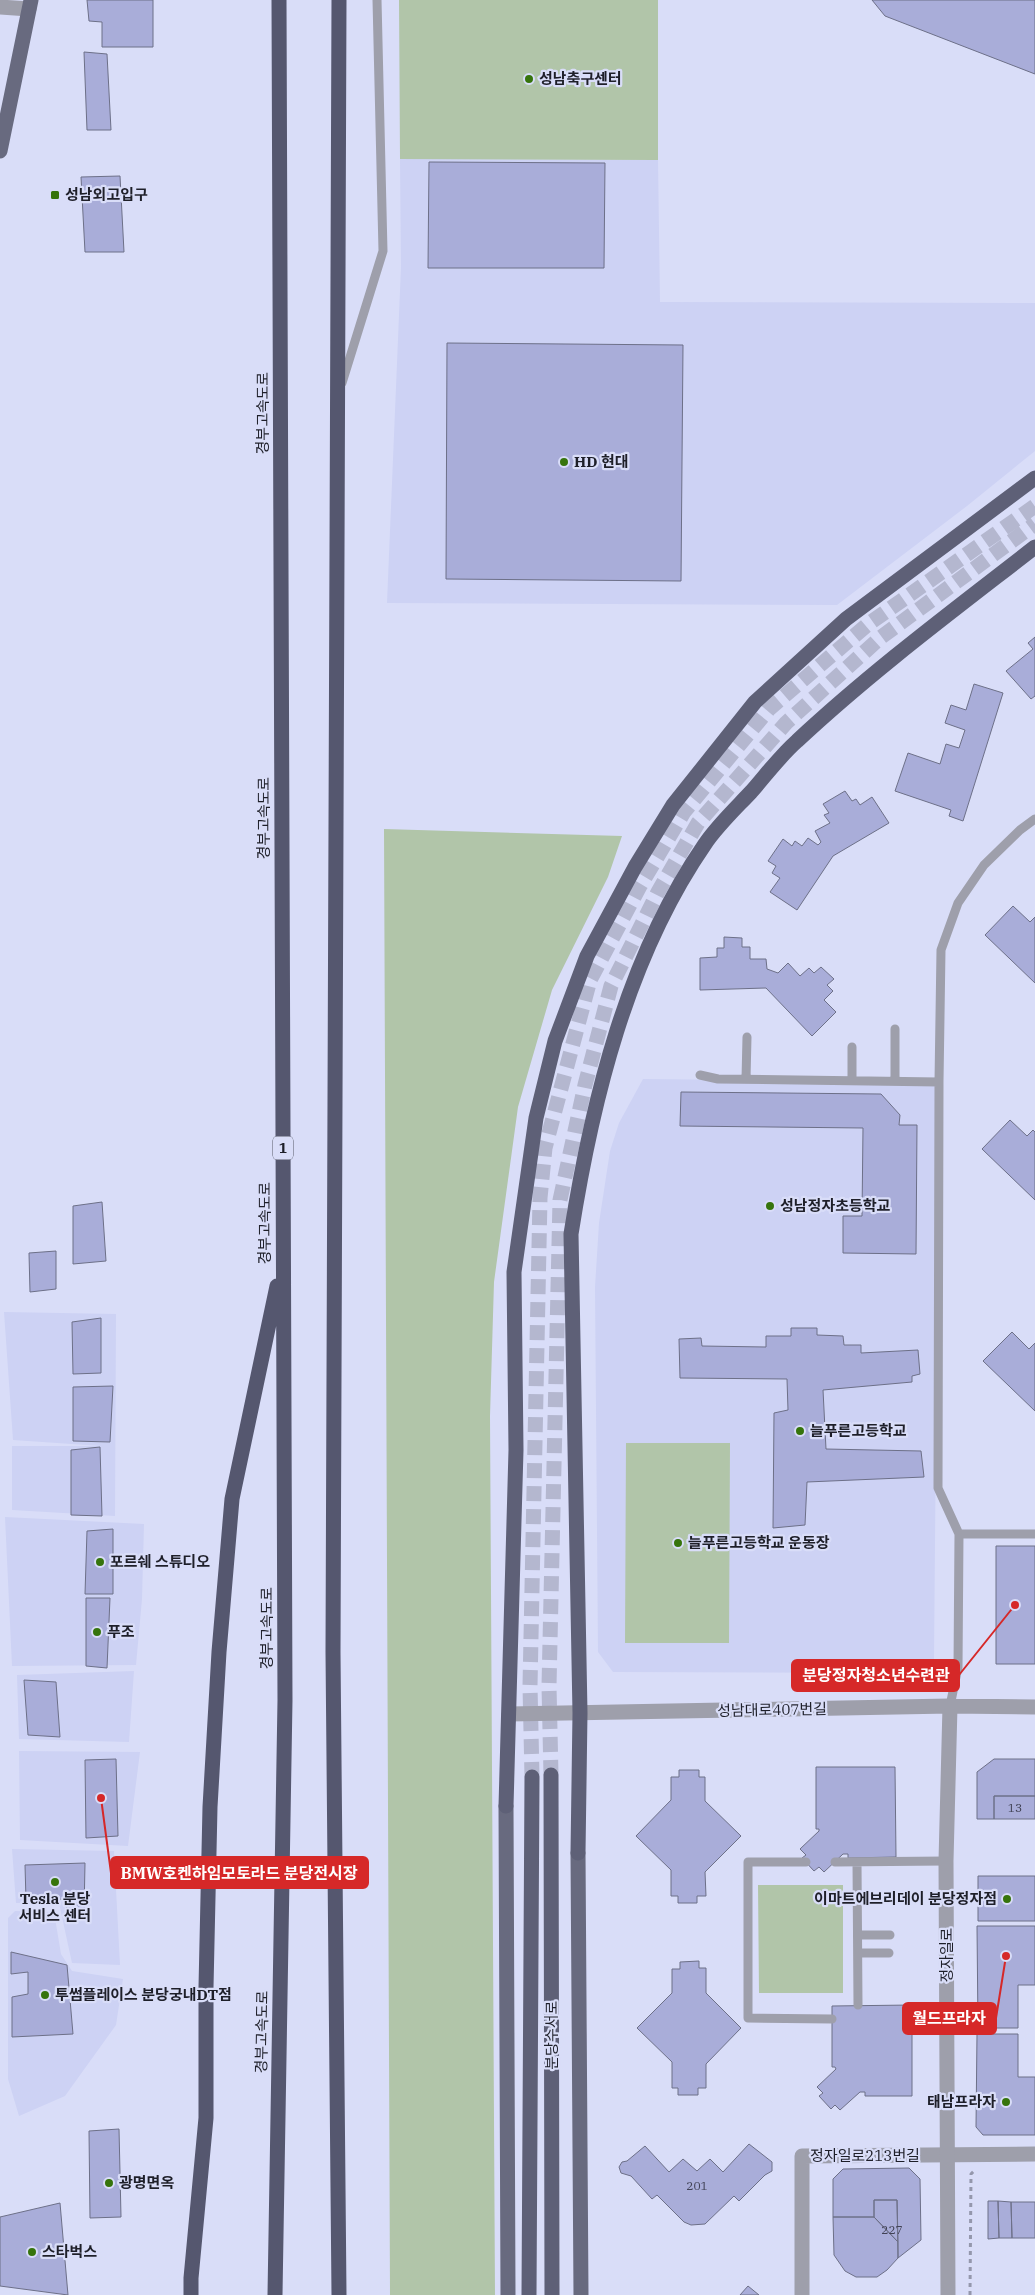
<svg xmlns="http://www.w3.org/2000/svg" width="1035" height="2295" font-family="'IBM Plex Serif','Noto Sans KR',serif">
<style>
.built{fill:#cdd2f4}
.green{fill:#b1c5a9}
.building{fill:#a9add9;stroke:#6d7088}
.lines{fill:none;stroke-linecap:round;stroke-linejoin:round}
.trunk-tunnel{stroke:#b4b7cf;stroke-width:15;stroke-dasharray:15 8;stroke-linecap:butt}
.path{stroke:#9497ac;stroke-width:3;stroke-dasharray:4 4;stroke-linecap:butt}
.service{stroke:#9e9fab;stroke-width:9}
.minor{stroke:#9e9fab;stroke-width:15}
.tertiary{stroke:#9e9fab;stroke-width:15}
.primary{stroke:#686a7f;stroke-width:15}
.trunk{stroke:#5e6077;stroke-width:15}
.motorway{stroke:#55576f;stroke-width:15}
.poi-dot{fill:#36740c;stroke:#d9ddf8;stroke-width:2}
.labels{text-anchor:middle;stroke-width:4.5;stroke-linejoin:round;paint-order:stroke}
.number-label{font-size:12px;fill:#414255}
.shield{fill:#d9ddf8;stroke:#565867;stroke-width:1}
.shield-label{font-size:14px;font-weight:bold;fill:#1e1f29}
.poi-label{font-size:15px;font-weight:bold;fill:#1e1f29;stroke:#d9ddf8;text-anchor:start}
.street-label{font-size:15px;fill:#1e1f29;stroke:#d9ddf8}
.leader{fill:none;stroke:#d62828;stroke-width:2}
.callout-dot{fill:#d62828;stroke:#d9ddf8;stroke-width:2}
.callout{fill:#d62828;stroke:#d62828;stroke-width:2}
.callout-label{font-size:16px;text-anchor:middle;font-weight:bold;fill:#fff}
</style>
<rect width="100%" height="100%" fill="#d9ddf8"/>
<path class="built" d="M400 159 658 160 660 302 1035 303V451L967 506 837 605 387 603 401 267Z
M643 1079 939 1082 934 1659 903 1673 613 1672 598 1652 595 1287 599 1223 610 1151 619 1123Z
M4 1312 116 1314 115 1516 12 1510V1446H101L13 1440Z
M5 1517 144 1524 142 1599 136 1665 12 1666Z
M134 1671 129 1742 19 1739 17 1675Z
M19 1751 140 1752 128 1846 20 1840Z
M12 1849 114 1851 120 1965 72 1963 59 1903H16Z
M15 1911 54 1912 61 1954 72 1971 123 1979 116 2025 65 2096 19 2116 8 2079V1918Z"/>
<path class="green" d="M399 0H658V160L400 159Z
M384 829 622 836 608 877 552 990 518 1107 494 1282 490 1416 495 2295H390Z
M626 1443H730L729 1643H625Z
M758 1885H843V1993H759Z"/>
<path class="building" d="M87 0H153V47H102V22L89 21Z
M872 0H1035V74L885 16Z
M84 52 107 54 111 130H87Z
M429 162 605 163 604 268H428Z
M120 176 124 252H85L81 177Z
M447 343 683 345 681 581 446 579Z
M1035 637V696L1031 699 1006 671 1033 649 1028 643Z
M974 684 1003 693 963 821 949 816 951 810 895 791 908 753 940 764 946 744 959 748 965 730 945 723 951 705 966 710Z
M845 791 852 801 856 799 860 805 872 797 889 823 833 856 797 910 770 892 780 878 772 873 776 866 768 861 783 839 792 846 795 841 802 846 808 838 818 845 821 842 815 831 830 823 824 815 829 813 823 804Z
M1013 906 1030 922 1035 917V983L985 935Z
M724 937 742 938V947H750V959H766L767 969 778 973 788 963 800 976 809 968 814 973 821 967 834 979 827 985 833 991 824 1000 836 1012 812 1036 766 988 700 990V958L717 957V948H724Z
M681 1092 881 1094 900 1115 899 1125H917L916 1254 843 1253V1216H862L863 1128 680 1126Z
M1010 1120 1027 1136 1033 1130 1035 1132V1200L982 1149Z
M102 1202 106 1261 73 1264V1206Z
M56 1251V1289L30 1292 29 1253Z
M101 1318V1373L73 1374 72 1322Z
M791 1328H817V1335L843 1336 844 1345H861V1353L918 1350 920 1374 912 1376V1382L823 1390 826 1449 921 1451 924 1477 807 1482 805 1525 773 1528 774 1413 788 1410 787 1379 680 1378 679 1339 701 1338 702 1346 766 1347V1336H791Z
M1012 1332 1029 1349 1035 1343V1411L983 1361Z
M113 1386 110 1442 73 1441V1387Z
M100 1447 102 1516 71 1515V1450Z
M113 1529V1594H85L87 1531Z
M996 1546H1035V1664H996Z
M86 1598H110L107 1668 86 1666Z
M24 1680 56 1682 60 1737 28 1735Z
M116 1759 118 1836 86 1838 85 1760Z
M994 1759H1035V1796H994V1819H977V1772Z
M816 1767H895L896 1857 848 1858V1854H843L824 1872 819 1867 814 1871 802 1858 806 1855 800 1849 819 1831V1829H816Z
M679 1770H699V1777H705V1801L741 1836 705 1872 706 1896H697V1903H678V1896H671V1870L636 1836 671 1800V1777H679Z
M994 1796H1035V1819H994Z
M85 1863 84 1913 67 1915 66 1899 26 1900 25 1865Z
M978 1876H1035V1921H978Z
M977 1926H1035V1985H1018V2028H978Z
M11 1952 67 1965 73 2034 12 2037V1997L28 1994V1972L11 1974Z
M699 1961V1968H706V1993L741 2028 706 2064V2088H698V2095H678V2088H672V2062L637 2028 672 1993V1969H680V1962Z
M912 2005V2096H865V2092H860L840 2110 835 2105 831 2109 819 2096 823 2093 817 2087 836 2069 835 2067H832V2006Z
M977 2034H1018V2077H1035V2135H983L976 2127Z
M119 2129 121 2217 90 2218 89 2131Z
M749 2144 772 2162V2171L765 2175 739 2201 734 2196 705 2224 691 2225 684 2222 657 2195 652 2199 631 2176 621 2173 619 2167 622 2162 627 2161 645 2146 669 2172 683 2159 697 2171 710 2159 723 2172Z
M909 2168 920 2179 921 2240 898 2258 897 2200H874V2217H833V2179L843 2169Z
M874 2200H897L898 2242 874 2217Z
M988 2201H998L999 2238 988 2239Z
M998 2201 1011 2202 1012 2238H999Z
M1011 2202H1035V2238H1012Z
M60 2203 68 2295 0 2286V2217Z
M833 2217H874L898 2242V2258L887 2270 877 2277H856L845 2271 834 2255Z
M748 2286 759 2295H740Z"/>
<g class="lines">
<path class="trunk-tunnel" d="M551 1775 549 1686 560 1200 585 1085 611 986 658 892 698 823 786 723 880 638 1035 524
M532 1777 530 1686 540 1198 545 1148 590 980 640 886 684 812 769 709 867 625 1035 506"/>
<path class="path" d="M970 2295 971 2174 975 2170"/>
<path class="service" d="M342 383 383 251 377 0
M895 1029V1081
M852 1047V1080
M700 1075 718 1079 939 1082 938 1488 959 1534
M746 1079 747 1037
M939 1082 941 950 958 903 984 865 1020 830 1035 819
M950 1706 958 1667 959 1534H1035
M806 1862H748V2018L832 2019
M835 1862 946 1861
M857 1862 858 2005
M858 1935H890
M858 1953H889
M912 2018H947"/>
<path class="minor" d="M0 7 29 9
M802 2295V2156L1035 2154"/>
<path class="tertiary" d="M509 1714 950 1706 1035 1707
M948 2295 946 1861 950 1706"/>
<path class="primary" d="M0 151 31 0
M506 1806 508 2295
M578 1853 581 2295"/>
<path class="trunk" d="M551 1775 552 2295
M506 1806 516 1450 514 1272 536 1118 555 1041 587 956 635 867 673 805 755 702 846 619 1035 478
M578 1853 580 1713 571 1234C592 1101 627 957 705 844 717 826 735 809 751 792 766 775 780 756 797 741 872 671 954 610 1035 547
M529 2295 532 1777"/>
<path class="motorway" d="M339 0 333 1652 339 2295
M191 2295V2278L206 2118V1987L210 1807 219 1652 232 1499 277 1286
M275 2295 285 1700 279 0"/>
</g>
<g class="poi-dot">
<circle cx="529" cy="79" r="5"/>
<rect x="50" y="190" width="10" height="10" rx="2.5"/>
<circle cx="564" cy="462" r="5"/>
<circle cx="770" cy="1206" r="5"/>
<circle cx="800" cy="1431" r="5"/>
<circle cx="678" cy="1543" r="5"/>
<circle cx="100" cy="1562" r="5"/>
<circle cx="97" cy="1632" r="5"/>
<circle cx="55" cy="1882" r="5"/>
<circle cx="1007" cy="1899" r="5"/>
<circle cx="45" cy="1995" r="5"/>
<circle cx="1006" cy="2102" r="5"/>
<circle cx="109" cy="2183" r="5"/>
<circle cx="32" cy="2252" r="5"/>
</g>
<g class="labels">
<g class="number-label">
<text x="1015" y="1812">13</text>
<text x="697" y="2190">201</text>
<text x="892" y="2234">227</text>
</g>
<rect class="shield" x="273" y="1136.5" width="20" height="23" rx="4"/>
<g class="shield-label">
<text x="283" y="1153">1</text>
</g>
<g class="poi-label">
<text x="539" y="84">성남축구센터</text>
<text x="65" y="200">성남외고입구</text>
<text x="574" y="467">HD 현대</text>
<text x="780" y="1211">성남정자초등학교</text>
<text x="810" y="1436">늘푸른고등학교</text>
<text x="688" y="1548">늘푸른고등학교 운동장</text>
<text x="110" y="1567">포르쉐 스튜디오</text>
<text x="107" y="1637">푸조</text>
<text x="55" y="1904" text-anchor="middle">Tesla 분당<tspan x="55" dy="17">서비스 센터</tspan></text>
<text x="997" y="1904" text-anchor="end">이마트에브리데이 분당정자점</text>
<text x="55" y="2000">투썸플레이스 분당궁내DT점</text>
<text x="996" y="2107" text-anchor="end">태남프라자</text>
<text x="119" y="2188">광명면옥</text>
<text x="42" y="2257">스타벅스</text>
</g>
<g class="street-label">
<text transform="translate(263 413) rotate(-90)" y="5">경부고속도로</text>
<text transform="translate(264 818) rotate(-90)" y="5">경부고속도로</text>
<text transform="translate(265 1223) rotate(-90)" y="5">경부고속도로</text>
<text transform="translate(267 1628) rotate(-90)" y="5">경부고속도로</text>
<text transform="translate(772 1710) rotate(-1)" y="5">성남대로407번길</text>
<text transform="translate(947 1955) rotate(-90)" y="5">정자일로</text>
<text transform="translate(262 2032) rotate(-89)" y="5">경부고속도로</text>
<text transform="translate(552 2035) rotate(-90)" y="5">분당수서로</text>
<text x="865" y="2161">정자일로213번길</text>
</g>
</g>
<path class="leader" d="M1015 1605L959 1675M101 1798L111 1873M1006 1956L996 2018"/>
<g class="callout-dot">
<circle cx="1015" cy="1605" r="5"/>
<circle cx="101" cy="1798" r="5"/>
<circle cx="1006" cy="1956" r="5"/>
</g>
<g class="callout">
<rect x="792" y="1660" width="167" height="31" rx="5"/>
<rect x="111" y="1857" width="257" height="31" rx="5"/>
<rect x="903" y="2003" width="93" height="31" rx="5"/>
</g>
<g class="callout-label">
<text x="876" y="1681">분당정자청소년수련관</text>
<text x="239" y="1879">BMW호켄하임모토라드 분당전시장</text>
<text x="949" y="2024">월드프라자</text>
</g>
</svg>
